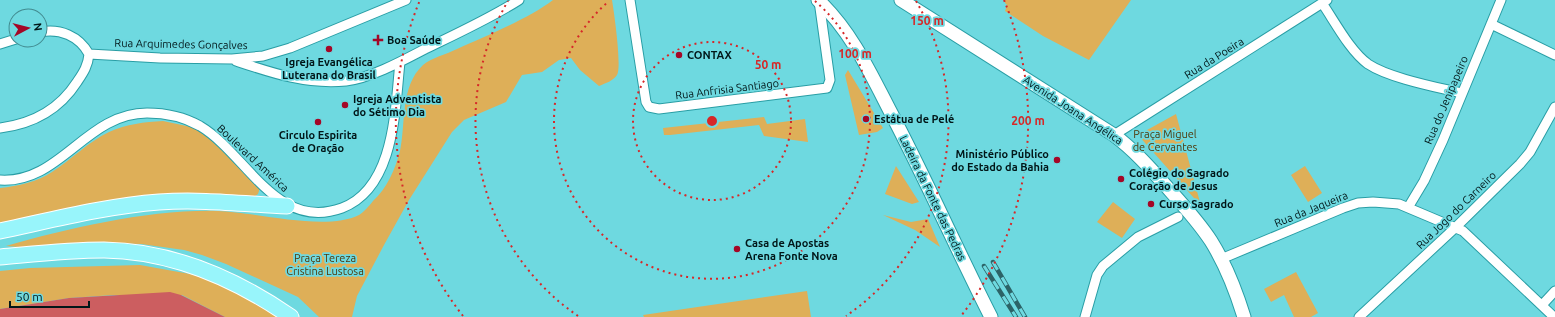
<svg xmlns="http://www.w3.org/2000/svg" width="1555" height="317" font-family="Ubuntu,sans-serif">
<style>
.green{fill:#deaf58}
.water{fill:#cc5e60}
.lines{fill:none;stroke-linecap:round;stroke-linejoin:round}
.minor-casing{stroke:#299ea5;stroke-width:11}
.secondary-casing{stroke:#299ea5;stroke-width:15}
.primary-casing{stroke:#fff;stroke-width:17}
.minor{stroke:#fff;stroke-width:9}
.secondary{stroke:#fff;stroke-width:13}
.primary{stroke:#98f5fb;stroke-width:15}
.rail-casing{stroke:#2c6367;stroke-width:4.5}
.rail{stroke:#6ed9e0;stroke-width:3;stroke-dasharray:9;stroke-linecap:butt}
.ring{fill:none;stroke:#d62828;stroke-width:2;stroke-dasharray:2 4}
.poi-dot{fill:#a40727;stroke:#6ed9e0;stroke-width:1.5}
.labels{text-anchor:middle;stroke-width:3.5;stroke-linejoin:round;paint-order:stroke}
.poi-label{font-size:11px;font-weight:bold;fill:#011618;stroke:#6ed9e0;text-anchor:start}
.street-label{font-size:11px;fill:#011618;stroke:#6ed9e0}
.park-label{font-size:11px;fill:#50390a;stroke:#6ed9e0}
.centre{fill:#d62828;stroke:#6ed9e0;stroke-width:2}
.ring-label{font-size:12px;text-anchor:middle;font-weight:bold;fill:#d62828;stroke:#6ed9e0;stroke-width:3.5;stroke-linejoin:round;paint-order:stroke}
</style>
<rect width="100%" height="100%" fill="#6ed9e0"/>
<path class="green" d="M553 0H612C614 12 622 67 617 75 613 81 606 83 599 86L580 70 571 58 559 60 542 72 522 75 506 102 464 120 452 132 409 200 384 245 357 296 352 317H319L298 297 226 264 202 255 184 250 141 244 85 243 32 248 6 246C69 228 152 209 218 211 256 212 325 232 359 215 364 212 369 206 373 201 387 188 395 170 400 151 406 124 400 86 423 65 431 58 447 54 457 49 486 36 528 19 553 0Z
M1005 0H1131L1089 60 1043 36 1005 11 1007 5 1005 3Z
M848 70 883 128 877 132 859 135 845 75Z
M1176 114 1201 206 1138 135Z
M764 117 767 124 805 119 808 142 764 136 759 125 670 135H664L663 128Z
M163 121 196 128 219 146 260 188 258 194 254 197 0 225V188C18 186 37 182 52 172 72 159 88 142 109 132 127 124 144 122 163 121Z
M896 166 919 202 912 204 885 194Z
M1305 166 1322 193 1308 202 1291 175Z
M1113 202 1135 219 1122 238 1097 222Z
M883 215 911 222 928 219 940 247 915 230Z
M140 265 190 274 242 290 286 317H225L182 295H114L69 298 0 309V271L30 268Z
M1296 272 1318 313 1311 317H1294L1284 295 1271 302 1264 289Z
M807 291 811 317H644L643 315Z"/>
<path class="water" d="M170 292 181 295 225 317H0V309L69 298Z"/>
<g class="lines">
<g class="minor-casing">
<path id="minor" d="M630 0 646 102 649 107 659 109 827 88 830 80 819 1
M1322 3C1335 22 1350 51 1368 64 1389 78 1436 87 1461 93
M1491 24 1555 55
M0 44 16 39
M89 54 160 58 232 59 263 56 290 48 406 0
M236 61C272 73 307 85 346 81 371 78 402 61 425 49 456 34 489 19 519 0
M0 128C32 124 59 110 77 82 83 73 88 66 89 54 79 36 60 28 40 32
M1114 135 1327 0
M0 180C60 184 86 113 147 113 165 113 184 117 200 126 247 154 276 232 342 208 395 188 395 109 400 62
M1409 206 1424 181 1443 140 1501 0
M1221 259 1343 208 1358 203 1373 202 1399 204 1463 231 1554 317
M1542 305 1555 291
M1085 317 1097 275 1103 266 1138 237 1178 217
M1359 317 1456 227 1520 164 1530 152 1555 107"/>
</g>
<g class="secondary-casing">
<path id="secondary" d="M818 0C850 30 869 70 889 109 925 177 956 248 991 317
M901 0 1114 135C1134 150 1150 168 1166 186 1182 204 1198 221 1211 241 1226 265 1236 291 1244 317"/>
</g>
<g class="primary-casing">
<path id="primary" d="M0 231C52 220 106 206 159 202 202 199 245 204 287 206
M0 257C34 254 69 250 104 250 172 251 236 279 291 317"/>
</g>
<use href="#minor" class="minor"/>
<use href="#secondary" class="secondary"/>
<use href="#primary" class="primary"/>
<g class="rail-casing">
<path id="rail" d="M993 262 1025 317
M984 266 1016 317"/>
</g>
<use href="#rail" class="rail"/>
</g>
<g class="ring">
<circle cx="712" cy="121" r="79"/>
<path d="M815 1A158 158 0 1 1 609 1"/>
<path d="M578 316A237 237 0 0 1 508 1M916 1A237 237 0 0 1 846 316"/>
<path d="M463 316A316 316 0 0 1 420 0M1004 0A316 316 0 0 1 961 316"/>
</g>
<g class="poi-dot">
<path d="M376 34h4v4h4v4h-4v4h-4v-4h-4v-4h4z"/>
<circle cx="329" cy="49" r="4"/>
<circle cx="679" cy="55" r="4"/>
<circle cx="345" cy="105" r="4"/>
<circle cx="866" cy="119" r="4"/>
<circle cx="318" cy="122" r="4"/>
<circle cx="1057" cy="160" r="4"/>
<circle cx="1121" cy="179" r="4"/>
<circle cx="1151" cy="204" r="4"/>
<circle cx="737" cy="249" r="4"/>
</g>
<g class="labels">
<g class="poi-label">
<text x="387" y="44">Boa Saúde</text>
<text x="687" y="59">CONTAX</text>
<text x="329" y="66" text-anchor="middle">Igreja Evangélica<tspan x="329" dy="13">Luterana do Brasil</tspan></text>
<text x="353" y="103">Igreja Adventista<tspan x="353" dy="13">do Sétimo Dia</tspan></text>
<text x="874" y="123">Estátua de Pelé</text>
<text x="318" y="139" text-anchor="middle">Circulo Espirita<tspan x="318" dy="13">de Oração</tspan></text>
<text x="1049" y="158" text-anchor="end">Ministério Público<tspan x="1049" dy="13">do Estado da Bahia</tspan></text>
<text x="1129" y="177">Colégio do Sagrado<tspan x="1129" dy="13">Coração de Jesus</tspan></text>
<text x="1159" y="208">Curso Sagrado</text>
<text x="745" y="247">Casa de Apostas<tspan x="745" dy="13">Arena Fonte Nova</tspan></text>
</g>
<g class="street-label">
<text transform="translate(181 44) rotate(1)" y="4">Rua Arquimedes Gonçalves</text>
<text transform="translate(1214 58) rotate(-32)" y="4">Rua da Poeira</text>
<text transform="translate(727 89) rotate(-7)" y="4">Rua Anfrisia Santiago</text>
<text transform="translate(1446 100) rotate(-67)" y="4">Rua do Jenipapeiro</text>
<text transform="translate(1073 110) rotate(33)" y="4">Avenida Joana Angélica</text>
<text transform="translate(253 158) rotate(43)" y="4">Boulevard América</text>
<text transform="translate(933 198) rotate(64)" y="4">Ladeira da Fonte das Pedras</text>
<text transform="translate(1311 209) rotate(-22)" y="4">Rua da Jaqueira</text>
<text transform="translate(1456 210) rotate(-44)" y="4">Rua Jogo do Carneiro</text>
</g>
<g class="park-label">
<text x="1165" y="138">Praça Miguel<tspan x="1165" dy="13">de Cervantes</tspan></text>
<text x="325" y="262">Praça Tereza<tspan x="325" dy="13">Cristina Lustosa</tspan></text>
</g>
</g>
<circle cx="712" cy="121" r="6" class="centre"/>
<g class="ring-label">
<text x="927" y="25">150 m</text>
<text x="855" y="58">100 m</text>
<text x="768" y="69">50 m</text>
<text x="1028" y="125">200 m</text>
</g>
<g transform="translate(28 28) rotate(83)"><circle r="19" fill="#6ed9e0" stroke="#428b90"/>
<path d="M0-3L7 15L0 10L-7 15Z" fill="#a40727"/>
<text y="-6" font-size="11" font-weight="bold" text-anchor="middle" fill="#011618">N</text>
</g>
<path d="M10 301v6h79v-6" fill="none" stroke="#011618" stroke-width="2"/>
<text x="16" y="301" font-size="12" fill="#011618" stroke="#6ed9e0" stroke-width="3" paint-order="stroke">50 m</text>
</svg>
